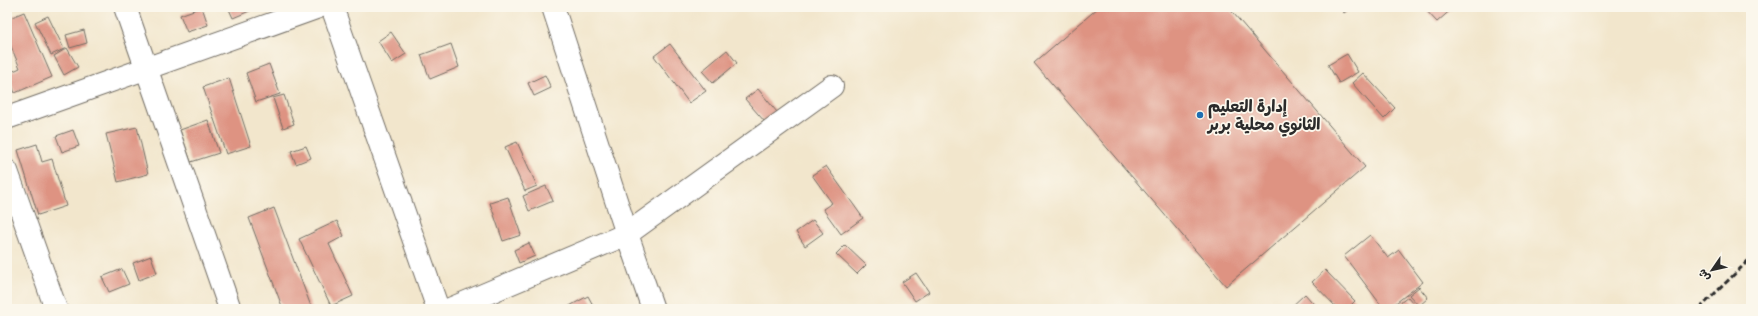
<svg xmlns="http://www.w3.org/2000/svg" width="1758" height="316" font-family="'Indie Flower','Playpen Sans Arabic',sans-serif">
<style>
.building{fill:#de9382}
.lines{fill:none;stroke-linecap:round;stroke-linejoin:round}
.minor-casing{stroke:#716c63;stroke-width:24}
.minor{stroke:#fff;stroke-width:22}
.rail{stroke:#2b2b2b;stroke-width:3;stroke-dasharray:6 3;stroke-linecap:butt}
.poi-dot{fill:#1f6fb2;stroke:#fbf7ec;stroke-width:1.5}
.labels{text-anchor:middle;stroke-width:3.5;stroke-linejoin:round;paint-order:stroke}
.poi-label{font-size:16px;font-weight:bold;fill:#2b2b2b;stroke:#fbf7ec;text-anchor:start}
</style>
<rect width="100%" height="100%" fill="#fbf7ec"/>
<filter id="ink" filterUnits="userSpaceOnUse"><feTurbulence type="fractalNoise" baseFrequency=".025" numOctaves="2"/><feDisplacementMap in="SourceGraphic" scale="8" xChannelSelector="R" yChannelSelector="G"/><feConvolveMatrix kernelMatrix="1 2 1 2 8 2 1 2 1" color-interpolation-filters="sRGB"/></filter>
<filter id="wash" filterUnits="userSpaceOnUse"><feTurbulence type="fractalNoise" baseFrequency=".012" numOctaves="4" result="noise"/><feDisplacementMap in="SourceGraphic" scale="16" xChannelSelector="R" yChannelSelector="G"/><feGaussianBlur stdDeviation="0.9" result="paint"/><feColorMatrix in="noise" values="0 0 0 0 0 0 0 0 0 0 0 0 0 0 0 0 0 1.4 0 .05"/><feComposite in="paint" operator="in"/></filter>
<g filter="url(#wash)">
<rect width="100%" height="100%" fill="#f2e6cc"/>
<g id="blocks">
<path class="building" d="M202 7 208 25 187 32 180 15Z
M228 7H259L233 18Z
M509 7H518L510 10Z
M1099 7H1228L1365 167 1226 286 1034 63Z
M1339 7H1352L1344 13Z
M1423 7H1454L1437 22Z
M24 12 52 77 15 93 7 74 20 68 7 37V19Z
M48 16 64 49 51 55 35 22Z
M84 30 87 43 70 48 66 35Z
M391 32 406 54 392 63 378 41Z
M451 44 459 67 430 79 421 55Z
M670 44 706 91 689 103 654 56Z
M67 48 78 67 64 75 54 56Z
M727 50 737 63 713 83 702 71Z
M1347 54 1358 72 1339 83 1328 65Z
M269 64 280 94 256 102 246 73Z
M1363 73 1395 108 1384 119 1352 83Z
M545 75 551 88 534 96 528 83Z
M229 78 251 146 226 154 203 87Z
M758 89 777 112 765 122 745 99Z
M284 95 294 124 283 128 273 98Z
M208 120 219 153 191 162 180 130Z
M137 127 148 174 118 182 106 134Z
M73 130 79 146 62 152 56 136Z
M517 142 537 186 525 191 505 147Z
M37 144 42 162 52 159 66 206 38 215 18 150Z
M306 146 311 158 296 164 291 151Z
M826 166 863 218 841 234 823 209 832 203 812 175Z
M546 186 553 201 529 211 523 196Z
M508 197 521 235 503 241 490 203Z
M274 208 312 309H283L249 218Z
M813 220 823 233 805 246 796 232Z
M337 221 344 236 329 244 353 296 331 306 299 239Z
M1370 235 1388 258 1399 250 1423 282 1388 309H1384L1344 256Z
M529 243 535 256 519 263 514 250Z
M845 245 866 265 857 274 836 254Z
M151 256 157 273 139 280 133 263Z
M122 269 129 284 109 292 102 277Z
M1325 270 1355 301 1347 309H1338L1312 282Z
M916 273 929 292 915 301 902 282Z
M1419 287 1428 298 1419 306 1409 295Z
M1305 294 1318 309H1289Z
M588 296 595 309H564Z
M1408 297 1417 308 1416 309H1392Z"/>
</g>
</g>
<g filter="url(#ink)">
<use href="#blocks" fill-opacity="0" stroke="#716c63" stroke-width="1"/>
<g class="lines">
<g class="minor-casing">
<path id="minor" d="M125 7 230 309
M332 7 438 309
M553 7 627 234 653 309
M7 118 319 7
M7 171 56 309
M450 309 627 234 832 86"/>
</g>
<use href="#minor" class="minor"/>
<path class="rail" d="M1699 309 1751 258"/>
</g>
</g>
<circle class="poi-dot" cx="1200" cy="115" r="4"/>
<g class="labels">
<g class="poi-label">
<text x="1208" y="112">إدارة التعليم<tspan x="1208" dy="18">الثانوي محلية بربر</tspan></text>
</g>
</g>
<rect width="1758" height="316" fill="none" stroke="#fbf7ec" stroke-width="24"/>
<g transform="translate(1712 270) rotate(236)" stroke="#fbf7ec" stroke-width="3" paint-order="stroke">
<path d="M0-3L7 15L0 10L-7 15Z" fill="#2b2b2b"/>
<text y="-6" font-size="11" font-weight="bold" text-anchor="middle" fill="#2b2b2b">ش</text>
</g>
</svg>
